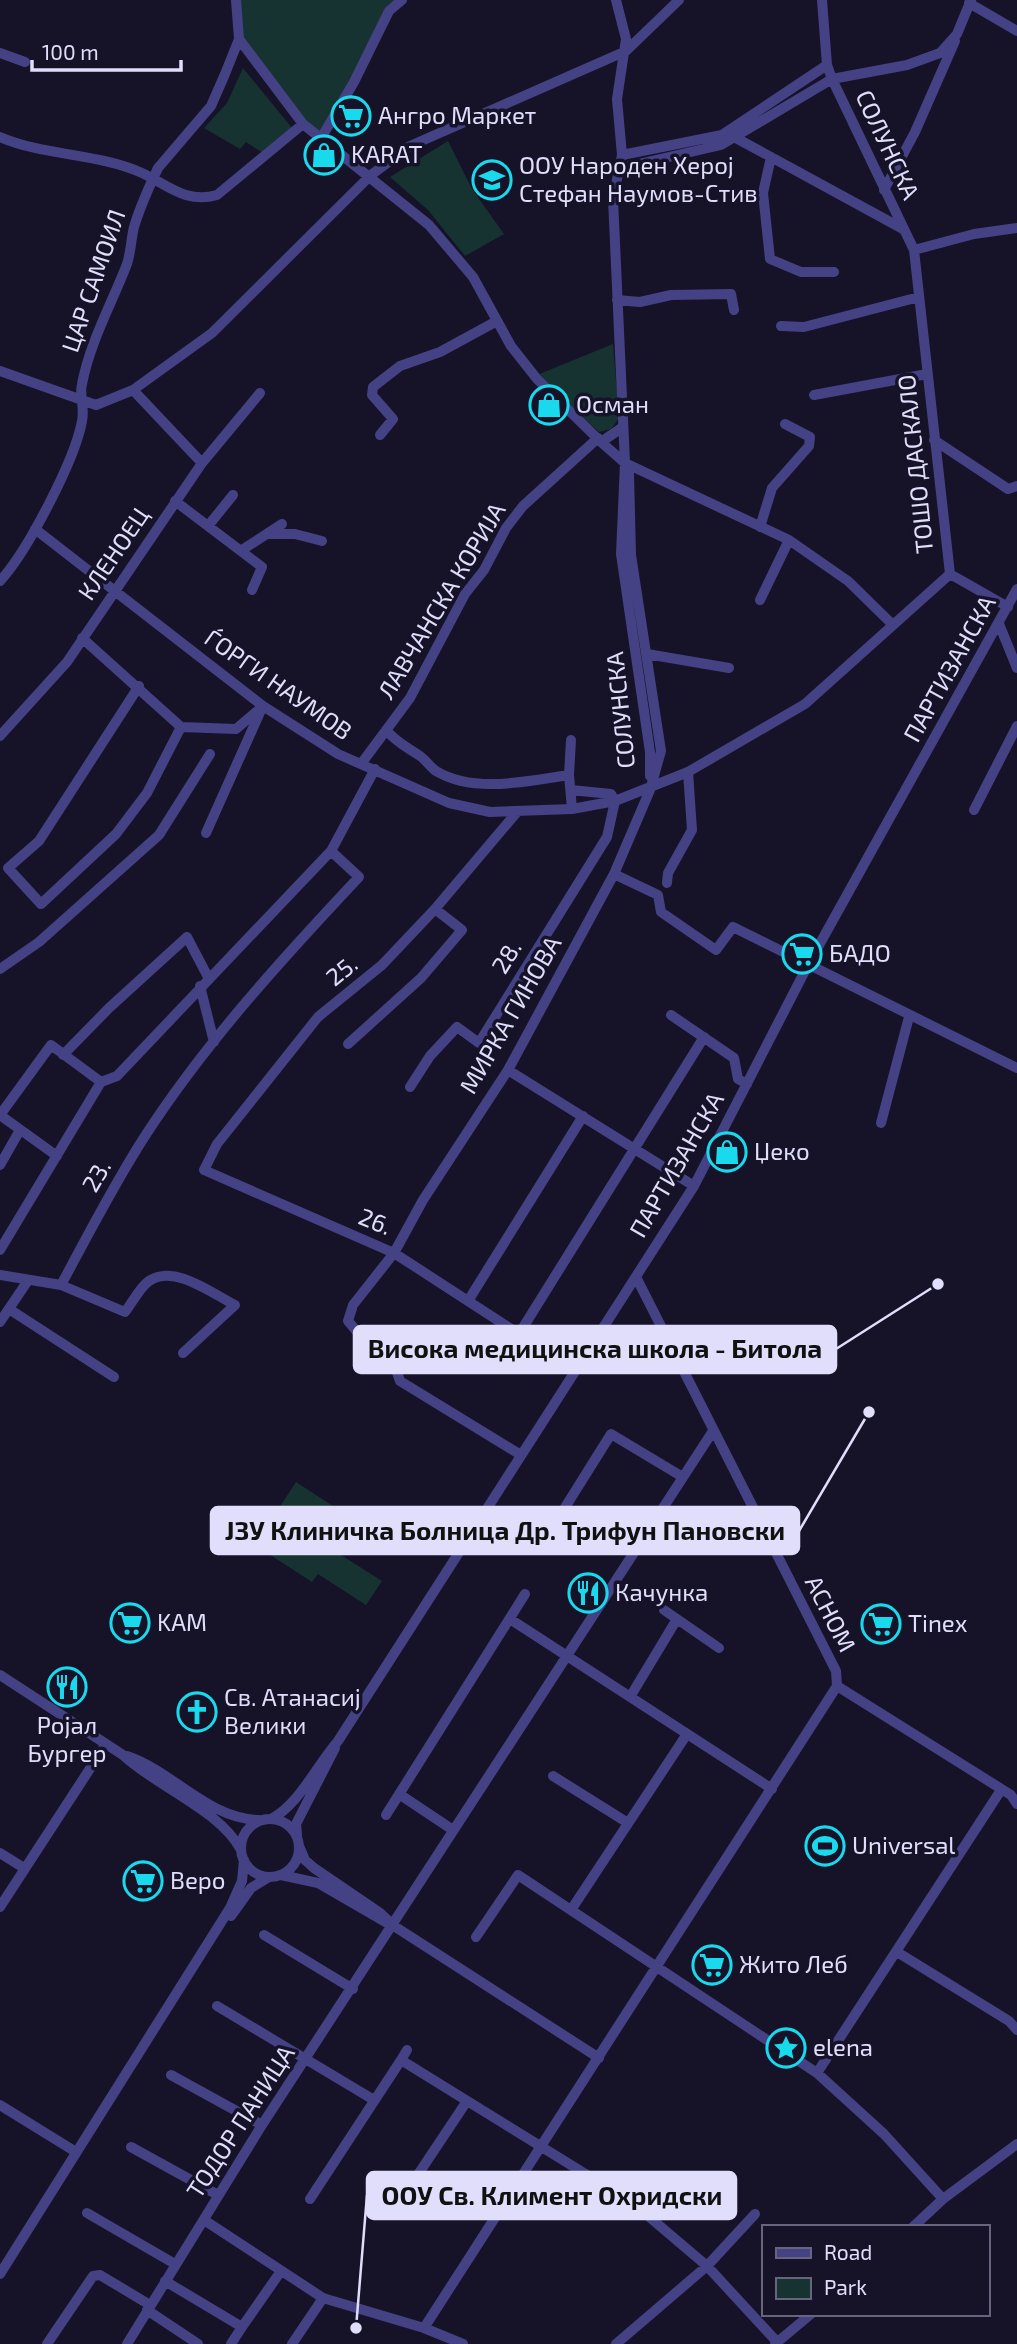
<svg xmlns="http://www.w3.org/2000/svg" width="1017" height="2344" font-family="'Exo 2',sans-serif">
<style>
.green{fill:#163331}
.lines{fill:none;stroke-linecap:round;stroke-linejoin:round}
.minor{stroke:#444284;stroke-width:10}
.labels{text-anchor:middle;stroke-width:7;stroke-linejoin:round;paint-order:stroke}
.poi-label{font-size:24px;fill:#e1defc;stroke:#161329;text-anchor:start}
.street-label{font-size:24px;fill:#e1defc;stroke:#161329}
.leader{fill:none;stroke:#e1defc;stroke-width:2.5}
.callout-dot{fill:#e1defc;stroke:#161329;stroke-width:2.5}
.callout{fill:#e1defc;stroke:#e1defc;stroke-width:2.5}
.callout-label{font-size:26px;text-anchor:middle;font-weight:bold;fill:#111}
</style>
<rect width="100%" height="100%" fill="#161329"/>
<path class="green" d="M236 0H402L389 11 320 140 239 39Z
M243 68 292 128 263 153 246 142 240 149 204 128 227 103Z
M448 141 472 189 504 234 465 256 428 210 390 177Z
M613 344 619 418 611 429 599 432 537 375Z
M296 1482 353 1519 333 1550 382 1581 366 1605 318 1574 312 1582 255 1545Z"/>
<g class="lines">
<path class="minor" d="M616 0 626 39 617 99 622 155 613 199 625 463 621 554 650 752V776
M822 0 827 65 832 79 914 250 950 574
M969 3 1017 31
M239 39 303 124 429 225 473 277 511 346 537 379 601 442 625 463 789 540 848 581 893 625
M0 53 25 62
M0 137C44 156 97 153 142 173 168 185 186 204 217 195L303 124
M736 138 903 229
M320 140 354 82 389 11 402 0
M622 155 722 135 827 65
M771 157 763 193 770 259 801 272H834
M621 168 721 145 832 79 907 65 940 53 957 34 971 0
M884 190 915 132 955 41
M914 250 974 234 1017 228
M617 300 640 302 671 295 731 294 734 310
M781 326 804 327 919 297
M0 371 96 405 133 390 212 333 371 175 410 146 626 51 679 0
M133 390 202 463
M814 395 927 374
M380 435 393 419 372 395 373 387 400 366 440 352 497 321
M934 440 1008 489 1017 486
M601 442 623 427
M175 501 262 567 252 590
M208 526 233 495
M760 527 772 488 809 446 810 437 785 424
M35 529 263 706 338 754 449 803 490 812 572 809 615 801 688 772 805 704 950 574
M267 534H295L322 541
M242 550 282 524
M950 574 1008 607
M0 581C27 552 75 460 82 421 85 408 79 395 82 384 90 342 112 303 127 264 131 252 131 239 134 227 140 207 149 187 158 168L211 106 225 74 239 39 236 0
M760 600 789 540
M999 624 1017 668
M82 638 181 727 236 729 263 706
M647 654 729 668
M139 686 39 841 8 868 41 904 116 834 147 793 181 727
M386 730C397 743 407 747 420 756 426 760 430 767 436 771 474 794 528 781 569 775L572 809
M0 736 67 662 202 463 260 393
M361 764 410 698 465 594 484 570 506 528 523 506 598 438
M569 775 571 740
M974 810 1017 726
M517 812 435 909 382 965 318 1017 217 1144 204 1170 394 1253 519 1334 704 1037
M206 833 261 710
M614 874 658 895 661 912 716 950 733 927 1017 1068
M667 883 668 873 692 830 688 772
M0 969 39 942 159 835 210 754
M200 986 214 1042
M671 1015 734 1058 738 1079 747 1084
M348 1044 421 978 462 930 435 909
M63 1055 109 1008 187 937 208 977
M508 1070 694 1186
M410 1087 430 1056 457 1027 479 1043 607 837 615 801 611 794 571 790
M0 1115 51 1045 101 1082
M0 1115 57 1156
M881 1123 909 1017
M0 1165 20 1130
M0 1250 101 1082 117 1076 331 851 375 769
M0 1275 61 1285 125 1312C132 1303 140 1287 149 1281 175 1264 211 1293 235 1305L183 1353
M636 1277 836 1671 837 1686
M61 1285C88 1235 114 1184 145 1136 206 1042 282 959 359 877L331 851
M468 1301 583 1116
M9 1309 114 1377
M0 1322 27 1282
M521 1455 400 1381 390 1352 359 1334 348 1321 353 1305 394 1253 423 1200 508 1070 614 874 650 790 661 751 631 555 629 474 625 463
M549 1533 611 1434 681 1476
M664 1610 677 1619
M510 1619 772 1789
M0 1675 123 1755C157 1787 220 1810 241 1850
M837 1686 1011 1795 1017 1804
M630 1697 677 1619 719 1648
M127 1756C174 1772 208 1819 259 1820
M553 1776 628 1823
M399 1794 453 1830
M386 1815 525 1594
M271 1819C298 1806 317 1765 338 1741L694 1186 808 965 1017 589
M241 1848a29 29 0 1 1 58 0a29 29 0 1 1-58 0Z
M297 1835 296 1824 335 1748
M299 1846 305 1860 314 1868 380 1913 394 1926 599 2058
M0 1853 24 1868
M281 1875 318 1883 387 1923
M0 1907 106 1744
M571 1910 687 1734
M231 1916 251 1888 269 1877
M264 1935 353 1989
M476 1937 518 1875 817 2073 884 2134 943 2199
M897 1952 1009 2021 1017 2030
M217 2006 374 2100
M401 2060 407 2050
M817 2073 1001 1790
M171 2075 262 2125
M0 2105 76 2152
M131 2147 218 2195
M417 2176 467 2101
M310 2199 401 2060 634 2204 707 2266 777 2342
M87 2213 175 2264
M204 2220 323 2298 424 2328 463 2344
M913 2227 943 2199 1017 2144
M0 2274 230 1908 242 1881 244 1860
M165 2281 242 2327 281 2271
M147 2310 198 2344
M424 2328 837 1686
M47 2344 93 2276 100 2275 150 2305
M127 2344 262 2125 713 1431
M231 2344 242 2327
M292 2344 323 2298
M616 2344 707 2266 755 2214
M775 2344 811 2314"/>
</g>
<defs>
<g id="supermarket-ring" transform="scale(2.0125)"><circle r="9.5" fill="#161329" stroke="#19daed" stroke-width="1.5"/><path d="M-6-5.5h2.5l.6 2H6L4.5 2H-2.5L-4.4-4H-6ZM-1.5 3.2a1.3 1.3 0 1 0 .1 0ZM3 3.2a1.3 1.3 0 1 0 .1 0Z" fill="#19daed"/></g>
<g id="shop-ring" transform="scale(2.0125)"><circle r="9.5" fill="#161329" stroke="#19daed" stroke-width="1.5"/><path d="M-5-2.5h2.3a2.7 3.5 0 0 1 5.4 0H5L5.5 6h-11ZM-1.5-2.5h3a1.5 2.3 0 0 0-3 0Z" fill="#19daed"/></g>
<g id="school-ring" transform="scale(2.0125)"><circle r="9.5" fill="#161329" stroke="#19daed" stroke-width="1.5"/><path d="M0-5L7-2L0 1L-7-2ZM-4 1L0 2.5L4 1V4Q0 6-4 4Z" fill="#19daed"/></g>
<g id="restaurant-ring" transform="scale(2.0125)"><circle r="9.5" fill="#161329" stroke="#19daed" stroke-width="1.5"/><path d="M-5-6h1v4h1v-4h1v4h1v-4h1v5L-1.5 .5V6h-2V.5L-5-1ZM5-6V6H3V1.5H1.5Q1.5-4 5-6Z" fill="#19daed"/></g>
<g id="church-ring" transform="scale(2.0125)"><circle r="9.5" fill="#161329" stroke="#19daed" stroke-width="1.5"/><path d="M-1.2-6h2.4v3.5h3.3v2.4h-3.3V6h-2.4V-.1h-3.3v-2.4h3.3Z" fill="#19daed"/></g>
<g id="stadium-ring" transform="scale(2.0125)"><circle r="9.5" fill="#161329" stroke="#19daed" stroke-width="1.5"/><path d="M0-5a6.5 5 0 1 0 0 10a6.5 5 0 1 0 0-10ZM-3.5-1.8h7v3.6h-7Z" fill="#19daed"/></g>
<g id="sight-ring" transform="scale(2.0125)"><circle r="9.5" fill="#161329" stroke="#19daed" stroke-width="1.5"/><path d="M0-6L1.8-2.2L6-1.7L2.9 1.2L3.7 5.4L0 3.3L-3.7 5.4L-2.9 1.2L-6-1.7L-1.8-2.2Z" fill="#19daed"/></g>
</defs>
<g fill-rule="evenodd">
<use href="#supermarket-ring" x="351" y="116"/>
<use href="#shop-ring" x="324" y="155"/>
<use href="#school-ring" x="492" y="180"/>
<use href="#shop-ring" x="549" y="405"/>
<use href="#supermarket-ring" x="802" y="954"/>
<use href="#shop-ring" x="727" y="1152"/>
<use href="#restaurant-ring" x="588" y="1593"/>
<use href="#supermarket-ring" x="130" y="1623"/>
<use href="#supermarket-ring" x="881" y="1624"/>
<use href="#restaurant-ring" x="67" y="1687"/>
<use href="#church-ring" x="197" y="1712"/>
<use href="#stadium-ring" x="825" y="1846"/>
<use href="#supermarket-ring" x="143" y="1881"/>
<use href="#supermarket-ring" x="712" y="1965"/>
<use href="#sight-ring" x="786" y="2048"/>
</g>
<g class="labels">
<g class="poi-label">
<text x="378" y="124">Ангро Маркет</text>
<text x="351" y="163">KARAT</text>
<text x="519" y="174">ООУ Народен Херој<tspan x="519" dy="28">Стефан Наумов-Стив</tspan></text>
<text x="576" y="413">Осман</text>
<text x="829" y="962">БАДО</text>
<text x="754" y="1160">Џеко</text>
<text x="615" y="1601">Качунка</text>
<text x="157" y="1631">KAM</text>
<text x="908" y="1632">Tinex</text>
<text x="224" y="1706">Св. Атанасиј<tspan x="224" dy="28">Велики</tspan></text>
<text x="67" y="1734" text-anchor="middle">Ројал<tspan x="67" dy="28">Бургер</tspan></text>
<text x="852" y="1854">Universal</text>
<text x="170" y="1889">Веро</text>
<text x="739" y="1973">Жито Леб</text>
<text x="813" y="2056">elena</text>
</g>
<g class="street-label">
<text transform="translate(887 145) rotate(65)" y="8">СОЛУНСКА</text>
<text transform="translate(94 281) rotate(-71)" y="8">ЦАР САМОИЛ</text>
<text transform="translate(916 464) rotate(-96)" y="8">ТОШО ДАСКАЛО</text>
<text transform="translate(114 554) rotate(-56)" y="8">КЛЕНОЕЦ</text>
<text transform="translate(442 601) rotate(-59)" y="8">ЛАВЧАНСКА КОРИЈА</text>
<text transform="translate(950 669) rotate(-61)" y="8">ПАРТИЗАНСКА</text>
<text transform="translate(278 685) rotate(35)" y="8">ЃОРГИ НАУМОВ</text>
<text transform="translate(621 710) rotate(-96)" y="8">СОЛУНСКА</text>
<text transform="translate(507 957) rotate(-58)" y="8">28.</text>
<text transform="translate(342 971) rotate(-39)" y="8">25.</text>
<text transform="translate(511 1015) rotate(-60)" y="8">МИРКА ГИНОВА</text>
<text transform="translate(677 1165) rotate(-60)" y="8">ПАРТИЗАНСКА</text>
<text transform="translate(97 1176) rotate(-60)" y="8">23.</text>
<text transform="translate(375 1222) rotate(22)" y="8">26.</text>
<text transform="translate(830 1614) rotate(63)" y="8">АСНОМ</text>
<text transform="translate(241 2122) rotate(-57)" y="8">ТОДОР ПАНИЦА</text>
</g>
</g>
<path class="leader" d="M938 1284L836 1349M869 1412L799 1531M356 2328L367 2195"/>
<g class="callout-dot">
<circle cx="938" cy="1284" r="7"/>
<circle cx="869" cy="1412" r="7"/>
<circle cx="356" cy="2328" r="7"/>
</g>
<g class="callout">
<rect x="354" y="1326" width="482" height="47" rx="7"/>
<rect x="211" y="1507" width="588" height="47" rx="7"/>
<rect x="367" y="2172" width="369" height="47" rx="7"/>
</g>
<g class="callout-label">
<text x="595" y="1358">Висока медицинска школа - Битола</text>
<text x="505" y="1540">ЈЗУ Клиничка Болница Др. Трифун Пановски</text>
<text x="552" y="2205">ООУ Св. Климент Охридски</text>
</g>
<rect x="762" y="2225" width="228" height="91" fill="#161329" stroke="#67647d" stroke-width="2"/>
<rect x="776" y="2248" width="35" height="10" fill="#444284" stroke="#67647d" stroke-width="2"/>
<text x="824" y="2260" font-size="21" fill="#e1defc">Road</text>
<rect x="776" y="2278" width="35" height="21" fill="#163331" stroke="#67647d" stroke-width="2"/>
<text x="824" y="2295" font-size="21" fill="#e1defc">Park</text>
<path d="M32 60v10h149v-10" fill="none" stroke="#e1defc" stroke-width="3.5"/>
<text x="42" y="60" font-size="21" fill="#e1defc" stroke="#161329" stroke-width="5" paint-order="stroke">100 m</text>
</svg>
